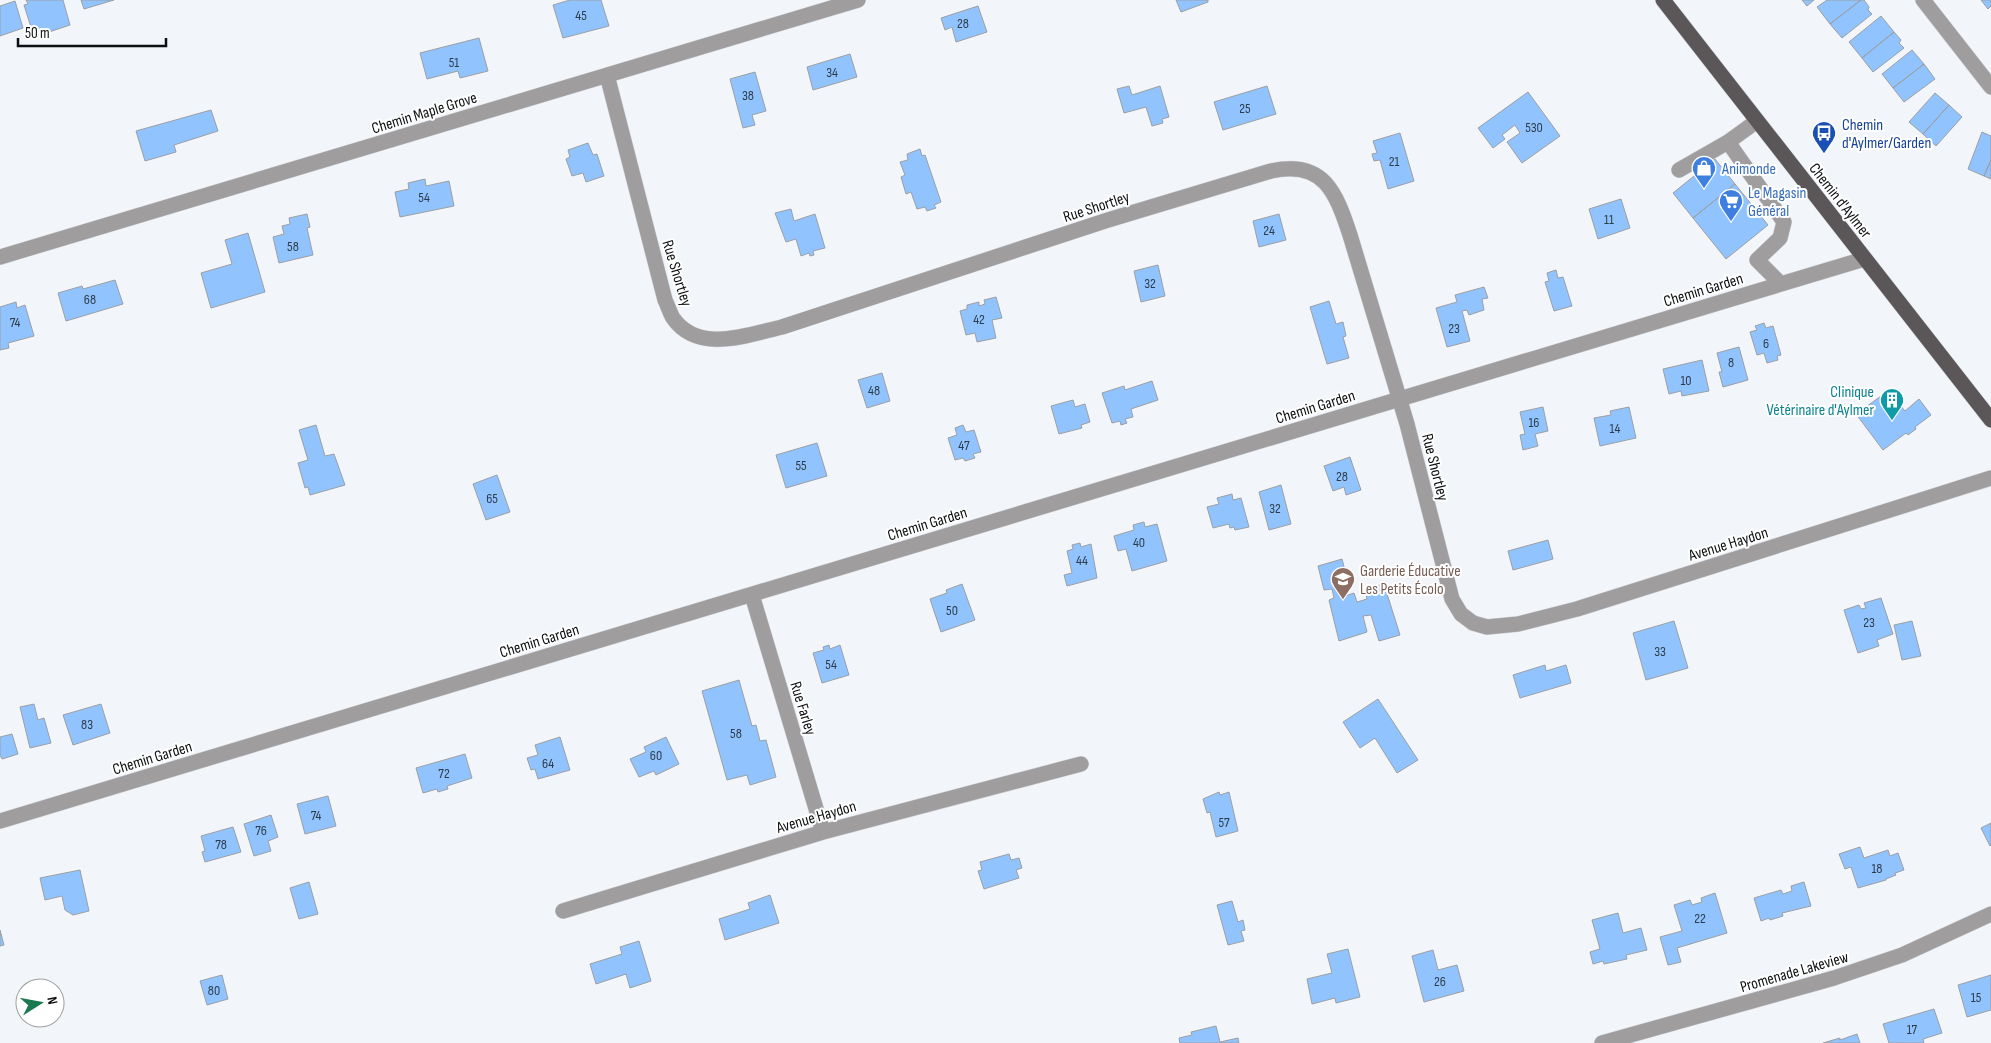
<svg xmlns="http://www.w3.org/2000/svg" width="1991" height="1043" font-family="'Sofia Sans Condensed',sans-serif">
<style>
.building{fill:#91c4fe;stroke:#9b9fa3}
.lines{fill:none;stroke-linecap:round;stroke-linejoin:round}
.minor-casing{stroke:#cdd1d5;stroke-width:16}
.major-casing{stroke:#cdd1d5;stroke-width:16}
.minor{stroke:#a09d9e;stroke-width:15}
.major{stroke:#5b5657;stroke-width:15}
.labels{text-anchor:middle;stroke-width:4;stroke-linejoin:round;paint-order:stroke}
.number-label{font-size:14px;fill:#2d3c4b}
.street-label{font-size:16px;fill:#0c0e0f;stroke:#fff}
.transit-label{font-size:16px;fill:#164399;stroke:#fff;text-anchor:start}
.shop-label{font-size:16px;fill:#366cbe;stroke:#fff;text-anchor:start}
.culture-label{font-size:16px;fill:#0d838f;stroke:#fff;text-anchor:end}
.education-label{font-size:16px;fill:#785e54;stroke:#fff;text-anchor:start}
</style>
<rect width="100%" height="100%" fill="#f2f6fb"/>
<path class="building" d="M26 0H63L70 25 34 37 24 5 28 4Z
M81 0H114L84 9Z
M570 0H601L609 26 563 38 553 5Z
M1176 0H1208V2L1181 12Z
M1802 0H1814L1807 6Z
M1827 0H1861L1830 24 1817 7Z
M1861 0H1864L1869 7 1868 10 1872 14 1842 38 1830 24Z
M1981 0H1991V6L1988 9Z
M15 1 23 28 0 36V6Z
M978 6 987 32 956 42 952 27 945 30 941 18Z
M1881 16 1894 32 1862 58 1849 42Z
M1894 32 1901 40 1899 43 1904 48 1873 72 1862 58Z
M479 38 488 71 460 78 458 71 427 79 420 53Z
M1912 50 1924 64 1893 88 1882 74Z
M850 54 857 77 813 90 807 67Z
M1924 64 1935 79 1904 102 1893 88Z
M755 72 766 111 752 115 755 125 743 128 730 79Z
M1129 86 1132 95 1160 86 1169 117 1162 119 1163 123 1152 126 1146 107 1124 113 1117 89Z
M1267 86 1276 114 1223 130 1214 102Z
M1528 92 1560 136 1522 163 1507 142 1520 133 1515 125 1502 135 1505 139 1493 148 1478 128Z
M1935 93 1949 105 1923 134 1909 122Z
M1949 105 1962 117 1936 146 1923 134Z
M211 110 218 131 174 145 176 152 145 161 136 131Z
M1982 132 1991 136V160L1984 176 1968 169Z
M1400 133 1414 181 1388 189 1380 160 1374 161 1372 154 1377 153 1373 141Z
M588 143 593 155 597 154 604 176 586 182 583 173 572 176 566 159 570 157 568 150Z
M920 149 922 156 925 155 941 202 934 205 936 208 927 211 925 207 917 209 911 192 906 194 901 177 905 175 900 162 908 160 907 154Z
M1715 159 1735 184 1693 218 1673 193Z
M1991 160V179L1984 176Z
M425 179 426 186 449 181 454 206 400 217 395 192 409 189 408 183Z
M1735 184 1768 225 1726 259 1693 218Z
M1621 199 1630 228 1598 239 1589 209Z
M791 209 794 221 815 214 825 248 813 251 814 255 810 256 809 253 801 256 796 239 786 242 775 213Z
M307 214 310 227 307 228 313 255 279 263 273 237 284 234 282 226 290 224 289 218Z
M1279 214 1286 240 1259 247 1253 221Z
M248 233 265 292 211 308 201 273 232 264 225 240Z
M1158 265 1165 296 1141 302 1134 271Z
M1556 270 1558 278 1563 277 1572 306 1554 311 1545 282 1549 281 1547 273Z
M115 280 123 304 66 321 58 293 82 286 83 289Z
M1484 287 1488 298 1482 299 1484 310 1469 315 1467 310 1462 311 1470 341 1447 347 1436 308 1457 302 1455 295Z
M996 297 1002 318 992 320 996 338 977 342 975 333 966 335 960 311 967 309V305L979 302V306L985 304 984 300Z
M1329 301 1336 324 1343 322 1346 336 1343 337 1349 358 1327 364 1310 307Z
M16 302 17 308 25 305 34 336 8 343 9 348 0 350V307Z
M1764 323 1766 328 1773 326 1781 355 1777 356 1778 360 1767 363 1764 353 1757 355 1750 332 1757 330 1755 326Z
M1739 347 1748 380 1723 387 1719 372H1722L1717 353Z
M1702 360 1709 391 1682 396 1681 391 1669 394 1663 369Z
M882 373 890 401 867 408 858 380Z
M1152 381 1158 400 1131 409 1133 417 1125 419 1127 423 1121 425 1120 421 1112 423 1102 393 1124 386 1125 390Z
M1888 391 1905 411 1919 399 1931 415 1915 427 1916 429 1908 435 1906 433 1883 450 1856 414Z
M1073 400 1075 407 1085 404 1090 422 1081 425 1082 428 1059 434 1051 406Z
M1543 407 1548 431 1535 434 1538 446 1523 450 1520 435 1525 434 1520 412Z
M1629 407 1636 438 1600 446 1594 418 1611 415 1610 411Z
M316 425 325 456 334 454 345 485 310 495 308 487 305 488 298 463 308 460 299 430Z
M963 425 966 432 974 430 981 452 973 454 975 458 965 461 963 458 955 460 948 438 957 435 955 428Z
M817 443 827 476 786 488 776 455Z
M1350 457 1361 490 1346 495 1344 487 1333 491 1324 466Z
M497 475 510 512 486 520 473 484Z
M1281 485 1291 524 1269 530 1259 492Z
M1232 494 1233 500 1241 498 1249 527 1235 530 1234 527 1230 528 1229 524 1213 528 1207 507 1219 504 1217 498Z
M1144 522 1145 527 1157 524 1167 561 1132 571 1126 549 1118 551 1114 536 1134 530 1133 525Z
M1548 540 1553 559 1513 570 1508 551Z
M1080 543 1081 547 1091 544 1097 578 1067 586 1064 575 1072 573 1067 551 1073 549 1072 545Z
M1342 559 1349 586 1340 588 1342 597 1354 593 1357 602 1367 599 1365 589 1384 584 1400 635 1379 641 1371 615 1363 616 1367 632 1339 641 1329 600 1334 598 1332 589 1324 590 1318 566Z
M962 584 975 620 941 632 930 599 947 593 946 590Z
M1881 598 1893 634 1877 640 1879 646 1858 653 1844 610 1859 605 1861 609 1866 608 1864 603Z
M1674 621 1688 668 1646 680 1633 633Z
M1912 621 1921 656 1902 660 1894 625Z
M829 645 830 649 840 645 849 675 822 683 813 653 824 650 823 647Z
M1545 665 1546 671 1566 665 1571 683 1520 698 1513 675Z
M739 680 752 726 756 725 760 741 766 740 776 777 750 785 747 775 727 780 702 691Z
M1378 699 1418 760 1397 773 1375 738 1360 748 1343 722Z
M34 704 38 720 44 718 51 743 30 748 20 707Z
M101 704 110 733 73 745 63 715Z
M12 734 18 754 2 759 0 755V737Z
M560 737 570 770 538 779 535 769 531 770 527 758 538 755 535 745Z
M666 737 679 764 656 775 654 771 639 777 630 759 646 752 644 747Z
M465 754 472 778 447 786 448 789 438 792 437 789 423 793 416 768Z
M1219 792 1220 795 1229 792 1238 831 1216 837 1210 812 1207 813 1203 799Z
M328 796 336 826 305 834 297 804Z
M271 815 278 837 268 841 271 851 254 856 244 824Z
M1991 823V845L1990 846 1981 828Z
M233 827 241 852 205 862 202 852 205 851 201 836Z
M1860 847 1864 858 1888 850 1890 856 1898 853 1904 870 1895 873 1896 875 1886 879V880L1858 888 1851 867 1845 869 1839 854Z
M1009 854 1011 860 1019 858 1022 868 1016 870 1019 878 984 889 978 871 982 870 980 862Z
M80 870 89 911 73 915 65 910 62 896 45 900 40 878Z
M309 882 318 914 299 919 290 888Z
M1804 882 1811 906 1782 913 1783 916 1770 920 1769 918 1761 921 1754 898 1781 890 1783 894 1792 891 1791 886Z
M1715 893 1727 933 1677 948 1681 962 1668 965 1660 937 1682 931 1674 905 1690 900 1692 905 1702 902 1701 898Z
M770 895 779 923 725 940 719 919 750 909 748 903Z
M1232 901 1238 922 1243 920 1245 930 1241 931 1244 941 1228 945 1217 905Z
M1618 913 1623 933 1641 928 1647 950 1626 955 1627 959 1604 964 1603 961 1593 964 1590 952 1600 949 1592 920Z
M0 930 4 945 0 946Z
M639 941 651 981 630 988 626 974 596 984 590 964 622 954 620 947Z
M1348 949 1360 997 1336 1003 1335 998 1312 1004 1307 979 1332 973 1327 954Z
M1433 950 1438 970 1457 965 1464 991 1424 1002 1412 956Z
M222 975 228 999 207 1005 200 981Z
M1991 975V1010L1967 1017 1958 985Z
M1934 1009 1942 1033 1923 1039 1924 1043H1889L1883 1024Z
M1216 1026 1220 1042 1238 1038 1239 1043H1180L1179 1038 1192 1035 1191 1032Z
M1857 1034 1860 1043H1823L1840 1038V1040Z"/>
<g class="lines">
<g class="minor-casing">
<path id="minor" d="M1923 0 1991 87
M607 75 665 300C668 306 670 313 673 318 698 354 747 335 782 327L1108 220 1271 171C1324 159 1336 193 1350 235L1407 424 1452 599 1461 614 1473 623 1487 627 1518 624 1577 609 1991 478
M1757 121 1728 142 1784 222 1780 238 1757 260 1781 284
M1679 170 1728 142
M0 257 858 0
M752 595 823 832
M0 821 1864 259
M563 911 823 832 1081 764
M1602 1043 1834 978 1902 955 1991 914"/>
</g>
<g class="major-casing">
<path id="major" d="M1663 0 1991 420"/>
</g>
<use href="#minor" class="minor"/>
<use href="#major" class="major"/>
</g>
<defs>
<g id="bus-pin" transform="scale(1.25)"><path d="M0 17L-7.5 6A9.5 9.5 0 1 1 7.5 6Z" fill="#1a4fb4" stroke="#fff"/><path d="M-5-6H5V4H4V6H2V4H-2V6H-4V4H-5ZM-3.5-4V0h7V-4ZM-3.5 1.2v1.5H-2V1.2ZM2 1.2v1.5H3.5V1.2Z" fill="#fff"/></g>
<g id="shop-pin" transform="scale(1.25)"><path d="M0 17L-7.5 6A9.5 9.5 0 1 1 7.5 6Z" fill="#3f7fe0" stroke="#fff"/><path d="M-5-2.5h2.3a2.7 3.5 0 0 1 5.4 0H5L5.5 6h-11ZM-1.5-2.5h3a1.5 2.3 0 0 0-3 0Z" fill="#fff"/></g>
<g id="supermarket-pin" transform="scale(1.25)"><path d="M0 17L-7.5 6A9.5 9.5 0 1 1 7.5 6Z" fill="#3f7fe0" stroke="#fff"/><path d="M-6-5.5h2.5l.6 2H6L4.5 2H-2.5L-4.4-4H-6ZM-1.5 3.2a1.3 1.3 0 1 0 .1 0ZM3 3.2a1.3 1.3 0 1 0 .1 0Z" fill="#fff"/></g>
<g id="building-pin" transform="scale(1.25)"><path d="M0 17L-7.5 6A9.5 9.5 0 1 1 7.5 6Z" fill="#0f9aa8" stroke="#fff"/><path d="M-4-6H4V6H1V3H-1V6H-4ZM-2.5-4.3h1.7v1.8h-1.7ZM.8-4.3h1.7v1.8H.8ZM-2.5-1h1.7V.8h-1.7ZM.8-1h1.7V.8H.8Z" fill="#fff"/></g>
<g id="school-pin" transform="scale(1.25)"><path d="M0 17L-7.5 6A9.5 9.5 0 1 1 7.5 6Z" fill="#8d6e63" stroke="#fff"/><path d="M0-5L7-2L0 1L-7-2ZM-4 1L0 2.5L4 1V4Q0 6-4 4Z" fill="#fff"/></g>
</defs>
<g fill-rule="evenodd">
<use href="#bus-pin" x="1824" y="133"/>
<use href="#shop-pin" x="1704" y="168"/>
<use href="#supermarket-pin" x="1731" y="201"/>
<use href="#building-pin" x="1892" y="400"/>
<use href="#school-pin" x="1343" y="579"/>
</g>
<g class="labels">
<g class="number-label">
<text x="581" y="20">45</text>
<text x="963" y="28">28</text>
<text x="454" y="67">51</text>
<text x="832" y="77">34</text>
<text x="748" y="100">38</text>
<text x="1245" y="113">25</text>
<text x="1534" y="132">530</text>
<text x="1394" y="166">21</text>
<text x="424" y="202">54</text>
<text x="1609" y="224">11</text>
<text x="1269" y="235">24</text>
<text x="293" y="251">58</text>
<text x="1150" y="288">32</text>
<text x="90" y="304">68</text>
<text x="979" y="324">42</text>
<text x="15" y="327">74</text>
<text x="1454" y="333">23</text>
<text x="1766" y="348">6</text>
<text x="1731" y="367">8</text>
<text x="1686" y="385">10</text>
<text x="874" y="395">48</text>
<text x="1534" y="427">16</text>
<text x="1615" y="433">14</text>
<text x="964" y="450">47</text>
<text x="801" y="470">55</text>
<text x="1342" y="481">28</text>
<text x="492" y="503">65</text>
<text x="1275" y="513">32</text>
<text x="1139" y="547">40</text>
<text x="1082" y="565">44</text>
<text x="952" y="615">50</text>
<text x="1869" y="627">23</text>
<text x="1660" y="656">33</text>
<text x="831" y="669">54</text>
<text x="87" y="729">83</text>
<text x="736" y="738">58</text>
<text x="656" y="760">60</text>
<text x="548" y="768">64</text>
<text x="444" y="778">72</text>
<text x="316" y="820">74</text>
<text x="1224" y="827">57</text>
<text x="261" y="835">76</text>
<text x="221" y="849">78</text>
<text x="1877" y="873">18</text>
<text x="1700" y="923">22</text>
<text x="1440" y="986">26</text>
<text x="214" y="995">80</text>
<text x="1976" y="1002">15</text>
<text x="1912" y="1034">17</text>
</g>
<g class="street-label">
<text transform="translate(424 112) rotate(-17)" y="6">Chemin Maple Grove</text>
<text transform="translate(1841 200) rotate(52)" y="6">Chemin d'Aylmer</text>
<text transform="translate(1096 206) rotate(-18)" y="6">Rue Shortley</text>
<text transform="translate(678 273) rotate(73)" y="6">Rue Shortley</text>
<text transform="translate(1703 289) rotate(-17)" y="6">Chemin Garden</text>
<text transform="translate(1315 406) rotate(-17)" y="6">Chemin Garden</text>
<text transform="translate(1436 467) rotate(76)" y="6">Rue Shortley</text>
<text transform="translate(927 523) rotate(-17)" y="6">Chemin Garden</text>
<text transform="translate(1728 543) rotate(-17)" y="6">Avenue Haydon</text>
<text transform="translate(539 640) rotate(-17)" y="6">Chemin Garden</text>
<text transform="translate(804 708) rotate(73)" y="6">Rue Farley</text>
<text transform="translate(152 757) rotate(-17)" y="6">Chemin Garden</text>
<text transform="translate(816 816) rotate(-16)" y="6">Avenue Haydon</text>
<text transform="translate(1794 971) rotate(-16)" y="6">Promenade Lakeview</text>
</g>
<g class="transit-label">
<text x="1842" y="130">Chemin<tspan x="1842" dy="18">d'Aylmer/Garden</tspan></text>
</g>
<g class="shop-label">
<text x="1722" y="174">Animonde</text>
<text x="1748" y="198">Le Magasin<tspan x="1748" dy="18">Général</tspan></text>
</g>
<g class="culture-label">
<text x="1874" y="397">Clinique<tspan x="1874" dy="18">Vétérinaire d'Aylmer</tspan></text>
</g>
<g class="education-label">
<text x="1360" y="576">Garderie Éducative<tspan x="1360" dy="18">Les Petits Écolo</tspan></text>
</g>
</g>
<g transform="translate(40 1003) rotate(79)"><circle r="24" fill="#ffffff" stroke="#9e9f9f"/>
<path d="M0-4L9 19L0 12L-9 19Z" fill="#1b794f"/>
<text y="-8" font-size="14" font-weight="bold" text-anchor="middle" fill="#0c0e0f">N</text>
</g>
<path d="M18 38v8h148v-8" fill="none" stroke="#0c0e0f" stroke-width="2.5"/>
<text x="25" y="38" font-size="15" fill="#0c0e0f" stroke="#ffffff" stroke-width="4" paint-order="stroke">50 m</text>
</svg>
